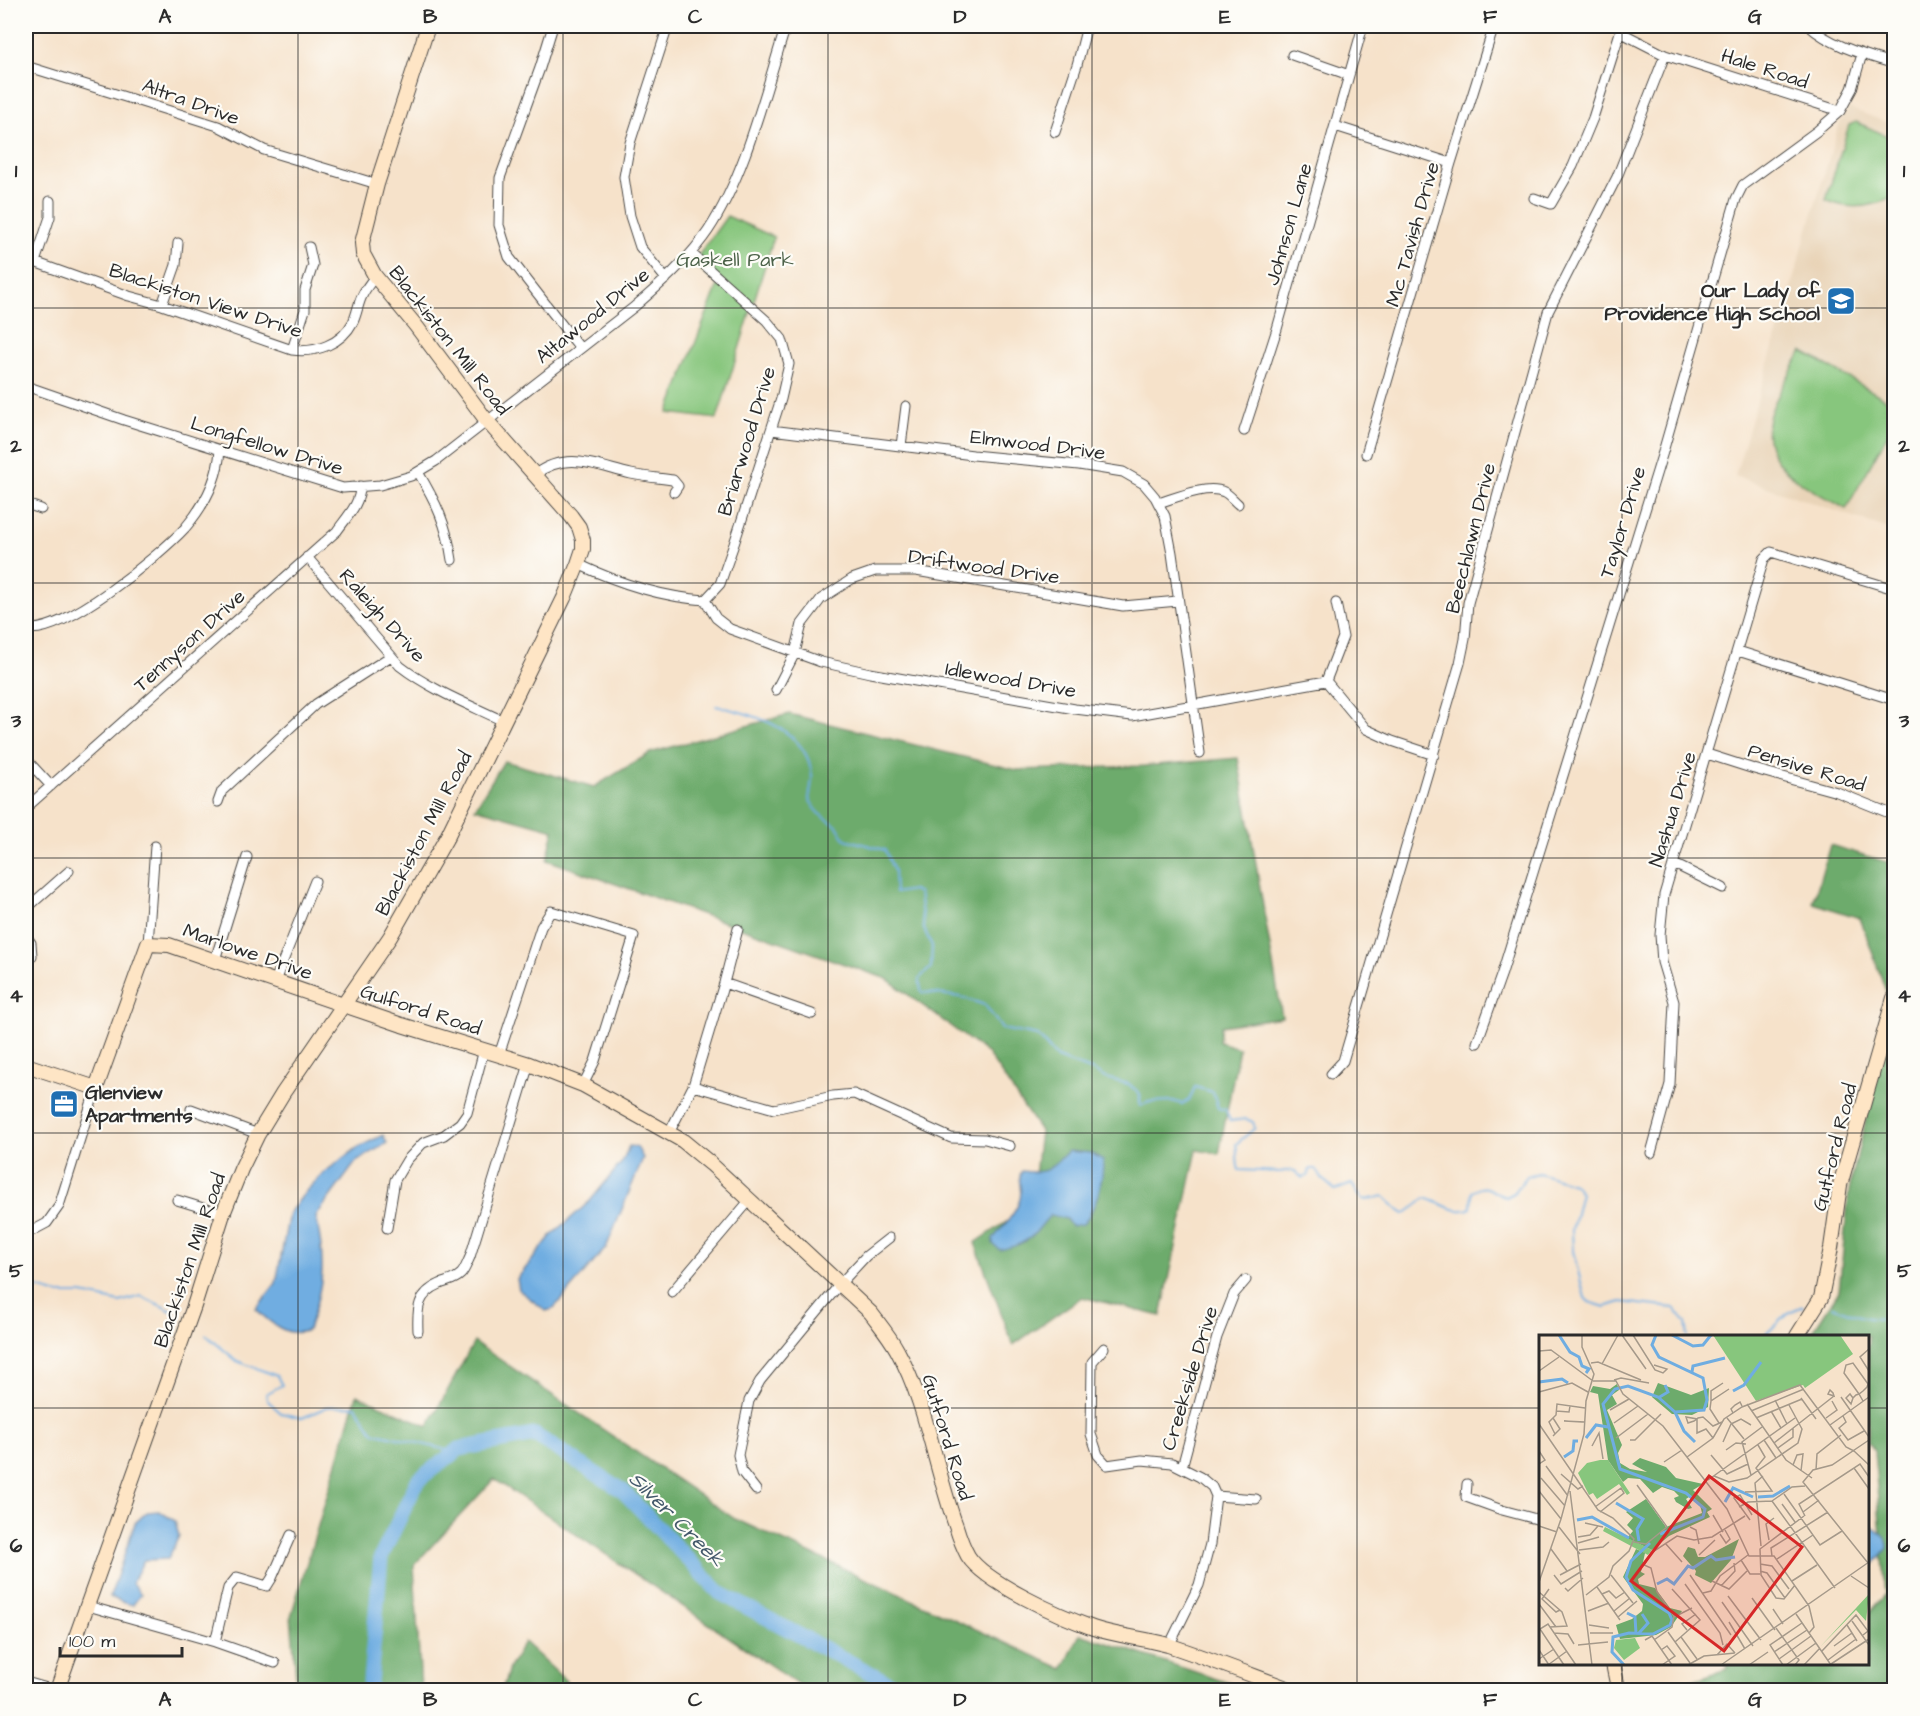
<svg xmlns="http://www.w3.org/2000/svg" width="1920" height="1716" font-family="'Architects Daughter',sans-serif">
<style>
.built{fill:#e9d4b8}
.green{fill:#87c67d;stroke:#597854;stroke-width:1.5}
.forest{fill:#6dab6c;stroke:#4c6b4c;stroke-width:1.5}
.water{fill:#6fade1;stroke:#4d6c86;stroke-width:1.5}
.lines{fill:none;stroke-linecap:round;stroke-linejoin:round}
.stream{stroke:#6fade1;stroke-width:2}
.river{stroke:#6fade1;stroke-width:15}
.street-casing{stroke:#494643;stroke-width:11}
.secondary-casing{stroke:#494643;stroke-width:16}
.street{stroke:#fff;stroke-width:9}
.secondary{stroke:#fee5c5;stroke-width:14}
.grid{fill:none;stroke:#2b2b2b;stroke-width:1.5;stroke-opacity:0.55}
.labels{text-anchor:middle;stroke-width:4.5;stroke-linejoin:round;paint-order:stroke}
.street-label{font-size:20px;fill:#2b2b2b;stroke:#fdfcf7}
.park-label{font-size:20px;fill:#4b6148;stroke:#fdfcf7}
.poi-label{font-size:20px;font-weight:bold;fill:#2b2b2b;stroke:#fdfcf7;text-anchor:end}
.water-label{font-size:21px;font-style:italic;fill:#43586b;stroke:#fdfcf7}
.inset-river{fill:none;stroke:#6fade1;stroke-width:3}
.inset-road{fill:none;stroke:#a5998a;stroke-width:1.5}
.view{fill:#d62828;fill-opacity:0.15;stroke:#d62828;stroke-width:3}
.inset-edge{fill:none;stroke:#2b2b2b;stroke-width:3}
.neatline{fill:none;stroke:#2b2b2b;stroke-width:2}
.grid-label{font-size:20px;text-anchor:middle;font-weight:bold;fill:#2b2b2b}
</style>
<rect width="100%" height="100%" fill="#fdfcf7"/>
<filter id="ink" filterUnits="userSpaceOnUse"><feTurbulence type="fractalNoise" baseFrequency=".0167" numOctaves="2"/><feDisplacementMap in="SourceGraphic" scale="12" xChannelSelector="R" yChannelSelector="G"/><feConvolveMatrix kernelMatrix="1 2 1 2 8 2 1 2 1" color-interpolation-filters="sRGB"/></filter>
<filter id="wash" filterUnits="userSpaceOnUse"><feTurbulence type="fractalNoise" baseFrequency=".008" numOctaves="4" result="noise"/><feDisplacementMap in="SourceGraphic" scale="24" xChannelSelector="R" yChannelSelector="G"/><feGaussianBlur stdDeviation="1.35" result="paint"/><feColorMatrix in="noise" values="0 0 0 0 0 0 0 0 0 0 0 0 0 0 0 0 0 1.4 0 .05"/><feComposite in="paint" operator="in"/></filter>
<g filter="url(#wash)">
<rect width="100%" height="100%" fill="#f6e2ca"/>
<path class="built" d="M1849 108 1894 125V531L1735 476 1840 121Z"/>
<path class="green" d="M1856 122 1894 139V197C1873 207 1849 211 1826 200L1849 125Z
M727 216 774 237 717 419 668 413 718 285 693 263Z
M1802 351 1894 404V423L1846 509C1812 489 1757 467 1769 418 1774 398 1792 370 1802 351Z"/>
<path class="forest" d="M789 714 1017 770 1143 766 1238 758 1282 1017 1221 1026 1219 1042 1239 1048 1219 1154 1197 1150 1161 1316 1082 1297 1013 1345 975 1243 1009 1220 1034 1184 1040 1131 988 1054 887 979 547 860 554 830 475 808 504 761 594 787 650 753Z
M1830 845 1894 864V1690H1663L1727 1669 1726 1664H1868V1615L1886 1594 1874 1451 1868 1443V1336H1810L1839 1291 1849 1190 1892 1008 1860 918 1813 903Z
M474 1342 735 1519 1063 1669 1080 1634 1250 1690H807L494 1479 414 1565 421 1690H297L291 1616 357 1395 428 1426Z
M524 1642 566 1681V1690H502L509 1668Z"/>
<path class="water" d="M383 1135 387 1143 356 1162 316 1216C326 1264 324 1285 308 1330 288 1339 269 1322 256 1309L276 1283 289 1213 307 1190 326 1171 357 1148Z
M629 1146 637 1147 643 1158 606 1248 553 1309 546 1311 519 1290 517 1279 551 1236 590 1201 622 1162Z
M1068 1151 1091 1153 1103 1160C1103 1180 1097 1208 1083 1224L1071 1226 1066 1219 1051 1215C1044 1221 1041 1227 1035 1233 1027 1243 1012 1247 1000 1250L993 1244V1239C1002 1227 1016 1214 1020 1199 1023 1189 1016 1180 1022 1171 1048 1175 1051 1168 1068 1151Z
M159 1511 175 1521 179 1536 168 1559 144 1560 132 1583 141 1594 133 1605 125 1603 110 1597 135 1523 147 1512Z
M1873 1528C1881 1533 1888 1537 1888 1548L1868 1572V1531Z"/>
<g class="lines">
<path class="stream" d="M716 706C754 714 808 729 812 776 812 783 810 792 809 799L818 813 837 826 845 839 885 850 894 871 895 893 913 890 919 893 924 929 932 946 931 968C920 976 917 979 922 992L961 997 985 1005 1002 1029 1038 1036 1057 1058 1094 1071 1105 1078 1129 1084 1140 1095V1106L1149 1102 1173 1101 1182 1104 1189 1100 1195 1087 1213 1092 1218 1108 1226 1110 1230 1121 1246 1119 1253 1122 1255 1128 1236 1144C1238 1153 1236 1162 1239 1170L1280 1172 1290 1170 1295 1171 1302 1178 1308 1176 1310 1169H1316L1321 1178 1335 1190 1352 1184C1363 1204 1363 1201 1383 1196 1390 1201 1398 1212 1404 1214 1413 1210 1417 1203 1425 1198 1439 1201 1456 1216 1471 1208L1472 1192C1489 1181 1490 1193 1506 1197L1514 1193 1527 1176 1539 1173 1574 1184 1581 1193 1572 1230 1573 1251 1585 1298 1589 1302 1605 1307 1621 1302 1674 1308 1686 1323 1688 1336
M1894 1294 1892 1297 1894 1303
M26 1297 38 1288 58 1294H82L120 1302 141 1296 174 1312
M1833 1306C1851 1313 1878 1326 1894 1314
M206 1335 237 1361 277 1376 282 1385 266 1394 267 1400 281 1413 302 1418 327 1407 356 1406 373 1432 455 1452
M1764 1336 1789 1312 1803 1306"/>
<path class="river" d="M371 1690 370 1682 381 1557 418 1480 459 1449 535 1435 623 1491 720 1593 889 1683 907 1690"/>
</g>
</g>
<g filter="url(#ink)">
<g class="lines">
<g class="street-casing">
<path id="street" d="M553 26 540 68 500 178 499 225 509 257 580 348
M1809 26C1831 46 1866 55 1894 64
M1620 32 1665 55 1840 111
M1292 55 1349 75
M26 66 218 126 264 150 377 184
M1335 126 1451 163
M1055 132 1077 65 1087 26
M1534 198 1551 204 1573 166 1593 118 1622 26
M691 253 767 321 782 339 789 364 781 399 734 544 720 584 705 600
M26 259 129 296 162 305 292 350C315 353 341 345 353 322 357 314 358 304 362 296 365 289 371 282 375 276
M35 262 50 217V201
M666 279 640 247 630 216 624 177 630 143 668 26
M162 305 176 265 178 243
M292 350 305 310V290L313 265 309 247
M26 386 124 420 343 488 380 485 411 476 436 461 634 307C660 285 688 260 708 231 746 174 765 91 786 26
M771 430 973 455 1079 465 1123 472 1144 484 1155 497 1165 516 1172 553 1200 753
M1244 431 1277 329 1363 26
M901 446 906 406
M1366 454 1451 163 1494 26
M418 472C436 502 447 525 452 560
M534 475C567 450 596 466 631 474 645 477 659 478 673 480L678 486 674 492
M1158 503C1175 498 1207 484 1224 492 1229 494 1234 501 1238 504
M26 504 41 509
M307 557 400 666C431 690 468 704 503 721
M578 564C618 583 661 597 705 600L716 618 730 629 821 662 870 673 1075 709 1132 716 1326 681 1366 729 1392 741 1434 755
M26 628C60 638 161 554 185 528 204 506 218 479 220 450
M1738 651 1894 700
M1326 681 1343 637 1336 603
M776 690 795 653 802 624 821 599 852 579 875 571H916L1123 606 1178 601
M1707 754 1754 769 1837 792 1894 815
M26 759 51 786
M218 802 222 791 316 704 391 656
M26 808 337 531C346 518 361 503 360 486
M1674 864 1723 888
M26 909 69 871
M26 936 31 943 32 956 26 963
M148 944 155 846
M215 960 247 857
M275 981 315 881
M724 983 812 1014
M1477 1043 1502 973 1663 452 1736 199 1743 185 1817 131 1840 111 1852 89 1862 54
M499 1055 541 927 551 911 634 936 595 1061 583 1085
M1331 1074 1343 1061 1460 663 1465 639 1468 603 1548 312 1617 177 1665 55
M693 1086 774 1109 833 1096 854 1094 951 1138 985 1139 1010 1146
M191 1109 258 1134
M669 1133 693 1086 724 983 738 929
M1651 1153 1670 1084 1674 1002 1662 962 1660 935 1664 895 1764 559 1771 552 1894 589
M177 1200 223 1214
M387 1228 395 1180 407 1160 423 1143 444 1135 460 1123 467 1113 484 1050
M26 1229 32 1231 47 1223 59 1206 96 1088
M672 1292 749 1201
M418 1331C417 1309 417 1294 440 1284 448 1281 455 1280 461 1274 465 1270 467 1263 470 1257L529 1064
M1104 1348 1092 1362 1091 1434 1098 1455 1107 1465 1142 1460 1172 1463 1200 1477 1212 1487 1216 1496 1210 1544 1199 1585 1169 1646
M1182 1467 1217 1337 1234 1294 1246 1280
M1467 1484 1466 1497 1502 1510 1540 1520
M756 1490 742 1472 738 1455 749 1401 760 1381 840 1284 866 1256 889 1238
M1216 1496 1256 1499
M88 1606 215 1642 275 1663
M215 1642 228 1588 237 1577 267 1586 272 1578 291 1535
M26 1682 54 1690"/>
</g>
<g class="secondary-casing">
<path id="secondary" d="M26 1065 96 1088 148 944 169 945 402 1025 529 1064 583 1085 683 1141 711 1164 871 1313C880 1325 890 1337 897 1350 927 1404 935 1469 956 1526 959 1536 963 1547 968 1556 985 1583 1062 1617 1093 1628 1117 1636 1143 1638 1168 1645 1210 1659 1251 1675 1292 1690
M1797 1336 1821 1298 1831 1248 1840 1185 1894 998
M1613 1664 1617 1683 1615 1690
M57 1690 194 1306 223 1214 241 1169 258 1134 283 1093 390 937 447 837 564 598 578 564 583 549V540L579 527 571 516 487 421 416 326 375 276 363 254 362 243 377 184 428 26"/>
</g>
<use href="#street" class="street"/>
<use href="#secondary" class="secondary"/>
</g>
</g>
<path class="grid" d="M298 26V1690M563 26V1690M828 26V1690M1092 26V1690M1357 26V1690M1622 26V1336M26 308H1894M26 583H1894M26 858H1894M26 1133H1894M26 1408H1540M1868 1408H1894M1622 1664V1690"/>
<defs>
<g id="school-square" transform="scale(1.5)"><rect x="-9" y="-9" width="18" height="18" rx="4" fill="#1f6fb2" stroke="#fdfcf7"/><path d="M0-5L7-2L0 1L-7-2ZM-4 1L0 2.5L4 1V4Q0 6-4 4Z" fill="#fff"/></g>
<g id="office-square" transform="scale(1.5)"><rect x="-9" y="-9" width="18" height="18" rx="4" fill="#1f6fb2" stroke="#fdfcf7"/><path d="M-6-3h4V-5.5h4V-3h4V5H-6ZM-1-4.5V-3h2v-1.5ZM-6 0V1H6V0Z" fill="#fff"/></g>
</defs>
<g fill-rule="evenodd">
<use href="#school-square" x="1841" y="301"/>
<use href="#office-square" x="64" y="1104"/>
</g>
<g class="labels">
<g class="street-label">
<text transform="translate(1765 68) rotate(18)" y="7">Hale Road</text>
<text transform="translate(191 101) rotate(20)" y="7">Altra Drive</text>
<text transform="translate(1288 224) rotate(-74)" y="7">Johnson Lane</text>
<text transform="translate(1412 234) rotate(-74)" y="7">Mc Tavish Drive</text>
<text transform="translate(206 300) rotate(18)" y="7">Blackiston View Drive</text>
<text transform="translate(592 315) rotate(-39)" y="7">Altawood Drive</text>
<text transform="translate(450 340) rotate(52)" y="7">Blackiston Mill Road</text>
<text transform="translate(746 441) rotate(-73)" y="7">Briarwood Drive</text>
<text transform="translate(1038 444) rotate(7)" y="7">Elmwood Drive</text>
<text transform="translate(267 445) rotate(17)" y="7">Longfellow Drive</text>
<text transform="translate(1622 522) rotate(-73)" y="7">Taylor Drive</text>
<text transform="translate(1470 538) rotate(-76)" y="7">Beechlawn Drive</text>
<text transform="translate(984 566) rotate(8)" y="7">Driftwood Drive</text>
<text transform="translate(383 615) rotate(48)" y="7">Raleigh Drive</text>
<text transform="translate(189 640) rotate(-42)" y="7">Tennyson Drive</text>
<text transform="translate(1011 679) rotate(10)" y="7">Idlewood Drive</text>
<text transform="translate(1807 767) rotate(17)" y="7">Pensive Road</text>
<text transform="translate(1672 809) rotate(-73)" y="7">Nashua Drive</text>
<text transform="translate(423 833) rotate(-62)" y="7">Blackiston Mill Road</text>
<text transform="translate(248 951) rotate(19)" y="7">Marlowe Drive</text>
<text transform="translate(421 1009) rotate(18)" y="7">Gulford Road</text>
<text transform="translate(1834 1147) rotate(-76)" y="7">Gutford Road</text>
<text transform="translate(189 1260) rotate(-71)" y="7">Blackiston Mill Road</text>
<text transform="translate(1189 1378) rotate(-73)" y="7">Creekside Drive</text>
<text transform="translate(948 1437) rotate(73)" y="7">Gutford Road</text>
</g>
<g class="park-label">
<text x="735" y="266">Gaskell Park</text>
</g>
<g class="poi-label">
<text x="1820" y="297">Our Lady of<tspan x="1820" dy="23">Providence High School</tspan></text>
<text x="85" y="1099" text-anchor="start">Glenview<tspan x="85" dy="23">Apartments</tspan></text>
</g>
<g class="water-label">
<text transform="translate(677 1519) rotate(45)" y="7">Silver Creek</text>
</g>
</g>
<g transform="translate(1539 1335)">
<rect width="330" height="330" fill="#f6e2ca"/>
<path d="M174 0H301L314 19 266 53 264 50 217 66ZM61 125H69L91 158 88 160 80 149 58 164 54 158 50 160 39 138 48 128ZM66 192 113 215 109 220 64 196ZM330 259 327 286 317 275 281 312ZM96 303 101 313 85 325 75 313 77 305Z" fill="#87c67d"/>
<path d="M119 48 152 60 170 53 169 72 153 80 133 79 113 62ZM78 49 80 55 73 60 78 69 68 75 83 110 79 118 81 128 91 134 108 137 93 129 101 123 127 132 137 143 164 149 154 155 173 174 168 177 171 182 130 201 113 215 88 203 94 196 88 190 94 183 87 177 107 164 127 192 163 178 161 170 150 162 147 164 153 173 149 174 137 167 135 163 140 161 135 156 123 152 114 158 101 144 89 143 84 147 69 125 59 59 51 57 54 51 71 54ZM200 204 192 225 172 248 156 240 157 236 144 221 149 212 156 214 159 222H166ZM97 214 106 218 102 237 106 239 99 244 100 249 116 253 131 273 143 276 132 292 117 300 81 304 77 290 93 284 103 276 104 269 84 242Z" fill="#6dab6c"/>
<path class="inset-river" d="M20 0 31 17 40 22 43 31 50 34 47 38M117 0 113 10 120 22 164 43 168 65 165 75 136 77 119 62 89 51 76 54 64 69 81 134 147 158 166 174 164 182 121 199M133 0 154 11 164 10 172 0M153 37 154 31 186 23M0 47 23 44 29 48M194 56 205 50 222 27M119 63 129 57 126 50M136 77 145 96 156 107M47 103 57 90 69 92M25 122 34 116 35 106H39M219 162 234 161 251 151M186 167 194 153 214 162M77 168 104 184 98 194 100 206M38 185 53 182 90 203M118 249 128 244 135 249 149 231 154 233 172 221 177 225 196 222M88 278 96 282 97 298M100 298 109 288 103 279M85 330 73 317 74 302 90 298 114 299 131 290 133 285 130 278 94 255 87 242 92 226 111 208"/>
<path class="inset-road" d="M83 0 107 34M94 0 116 35 124 38 128 34 115 30M330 14 321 22 330 36M0 16 12 15 54 46M52 28 59 27 102 45M63 29 79 0M0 36 20 22M75 45 82 43 110 48M54 46H77L84 59 124 91 188 174 210 221H235L270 271M291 55 294 58 295 61 289 59ZM0 57 33 48 49 57M302 62 330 102M262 63 277 84M314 63 311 59 307 63 312 69 314 63 317 60 320 59 324 56 328 52 329 49 314 28 307 30 305 38 320 59 324 66M236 65 248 89M172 66V56L184 48M208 69 247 125 273 143M71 75 90 64M17 76 30 77 31 71M212 76 265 54M232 76 242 93M194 78 192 74 196 70 201 67 203 71M304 81 307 87 300 93 309 105 325 96M14 83 21 94 14 101M188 83 205 104M217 83 263 64M287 83 298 75 293 66M43 87 25 86 46 87M75 88 99 71M180 88 171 74 172 66 190 54M0 89 59 175 74 183 95 204 90 216 74 231 70 242 47 260M192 89 202 84 212 90M291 90 330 62M16 99 10 87 17 80 18 69 46 73M77 103 109 79M174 103 167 94 158 98V84L147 82 149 88 155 86 158 84 159 83 164 82 174 91 183 87M91 105H96L122 79M225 105 237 123M184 107 192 89M235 108 295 61M53 111 60 98 64 124M239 113 254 102V93M187 115 197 108 207 109M0 116 6 125 0 129M315 116 330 130M172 120 188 139 209 129M148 122 174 103 185 84 203 72 261 50 307 112 315 116M125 127 143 115M254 130 258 120 264 119 262 136M7 131 29 161M315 133 330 154M277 135 278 119 302 100M22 139 39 154 44 151M212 140 203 107 223 92M175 141 190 147 208 143 259 108 263 94 250 70M2 143 26 171M169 145 256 83M98 150 128 192M0 156 22 184M31 156 53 330M206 157 233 156 217 133 226 122 219 110M245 159 281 210 303 196M233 166 296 253M233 166 253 152 266 151M243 169 256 187M56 172 82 153 85 158 61 177M200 172 209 167 233 166M264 177 280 165M174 180 184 197M266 181 260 169 321 129 330 142M211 185 195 163 201 160 213 180M46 188 64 192M0 191 18 197M20 192 41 219M151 192 157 195 160 209M181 199 187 208 191 204 186 195M39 202 51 200 59 191M230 205 227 189 235 183M95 207 107 209 128 192M39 208 60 202M126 208 143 227M222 211 216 148 224 141M12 214 28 236M40 215 64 212 70 207M160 220 176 205M233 221 232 213 289 177M238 224 274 200M202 225 211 239H221M329 228 264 147 274 135 293 130 330 105M221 229 233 231 250 254M221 236 228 238 246 263M15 240 22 249 43 236M21 240 42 229M72 240 94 268M151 240 192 300M312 241 330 253M173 246 190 254 208 236M253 246 278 230M0 247 22 184 45 99 47 66 55 39 43 12V0M146 249 181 298 184 310M256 250 245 264 237 263 222 240 221 214 265 181M182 251 196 236 195 228M58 252 81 285M26 253 29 256 44 243M10 254 3 264 17 277 21 275M133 254 161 285 136 307M0 257 23 277 28 291 11 292M164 258 172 256 181 241 209 220M63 259 70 256 77 263 86 257M189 261 222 305M213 263 236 295M183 267 214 311M0 269 17 292M234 274 244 289M49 276 70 268M75 276 91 263M257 279 292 330M79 282 98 266M135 282 153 273M313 286 330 310M190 287 206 314M50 290 70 293M308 290 318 306M237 293 260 325 256 330M148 295 143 289 157 279M129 297 151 328M15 298 29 299 35 309M51 298H74M270 298 275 292 270 271M142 302 158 324M106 305 113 301 133 330M115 305 133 292 135 281 118 257 112 233 105 230 112 218 138 201 155 205 173 202 206 181M39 310 69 307M295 311 313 298M0 315 10 330M122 315 128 311 136 321 123 330M283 316 317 280 329 296 324 300M235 317 268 295M178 320 188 309 196 318M0 324 15 314M240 324 272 301M289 325 317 304M292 329 330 304M9 330 28 316M25 330 1 294 9 289 37 330M149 330 165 321 196 318M182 330 330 227M210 330 229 317M244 330 231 310 263 288M247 330 277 308M265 330 281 313"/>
<path class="view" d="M170 141 263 212 185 316 92 246Z"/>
<rect width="330" height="330" class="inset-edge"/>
</g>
<rect width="1920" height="1716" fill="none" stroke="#fdfcf7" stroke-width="66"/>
<path d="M60 1647v9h122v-9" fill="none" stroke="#2b2b2b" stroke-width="3"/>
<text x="69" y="1647" font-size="18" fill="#2b2b2b" stroke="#fdfcf7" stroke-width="4.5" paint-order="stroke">100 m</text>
<rect x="33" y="33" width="1854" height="1650" class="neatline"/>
<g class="grid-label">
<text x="165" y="23">A</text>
<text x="430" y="23">B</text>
<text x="695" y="23">C</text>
<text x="960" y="23">D</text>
<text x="1225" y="23">E</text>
<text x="1490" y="23">F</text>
<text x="1755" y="23">G</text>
<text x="16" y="177">1</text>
<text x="1904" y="177">1</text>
<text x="16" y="452">2</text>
<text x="1904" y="452">2</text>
<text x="16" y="727">3</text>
<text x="1904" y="727">3</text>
<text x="16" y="1002">4</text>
<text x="1904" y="1002">4</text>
<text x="16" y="1277">5</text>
<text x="1904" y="1277">5</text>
<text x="16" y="1552">6</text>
<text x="1904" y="1552">6</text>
<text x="165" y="1706">A</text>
<text x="430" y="1706">B</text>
<text x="695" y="1706">C</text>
<text x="960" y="1706">D</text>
<text x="1225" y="1706">E</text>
<text x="1490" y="1706">F</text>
<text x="1755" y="1706">G</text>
</g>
</svg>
